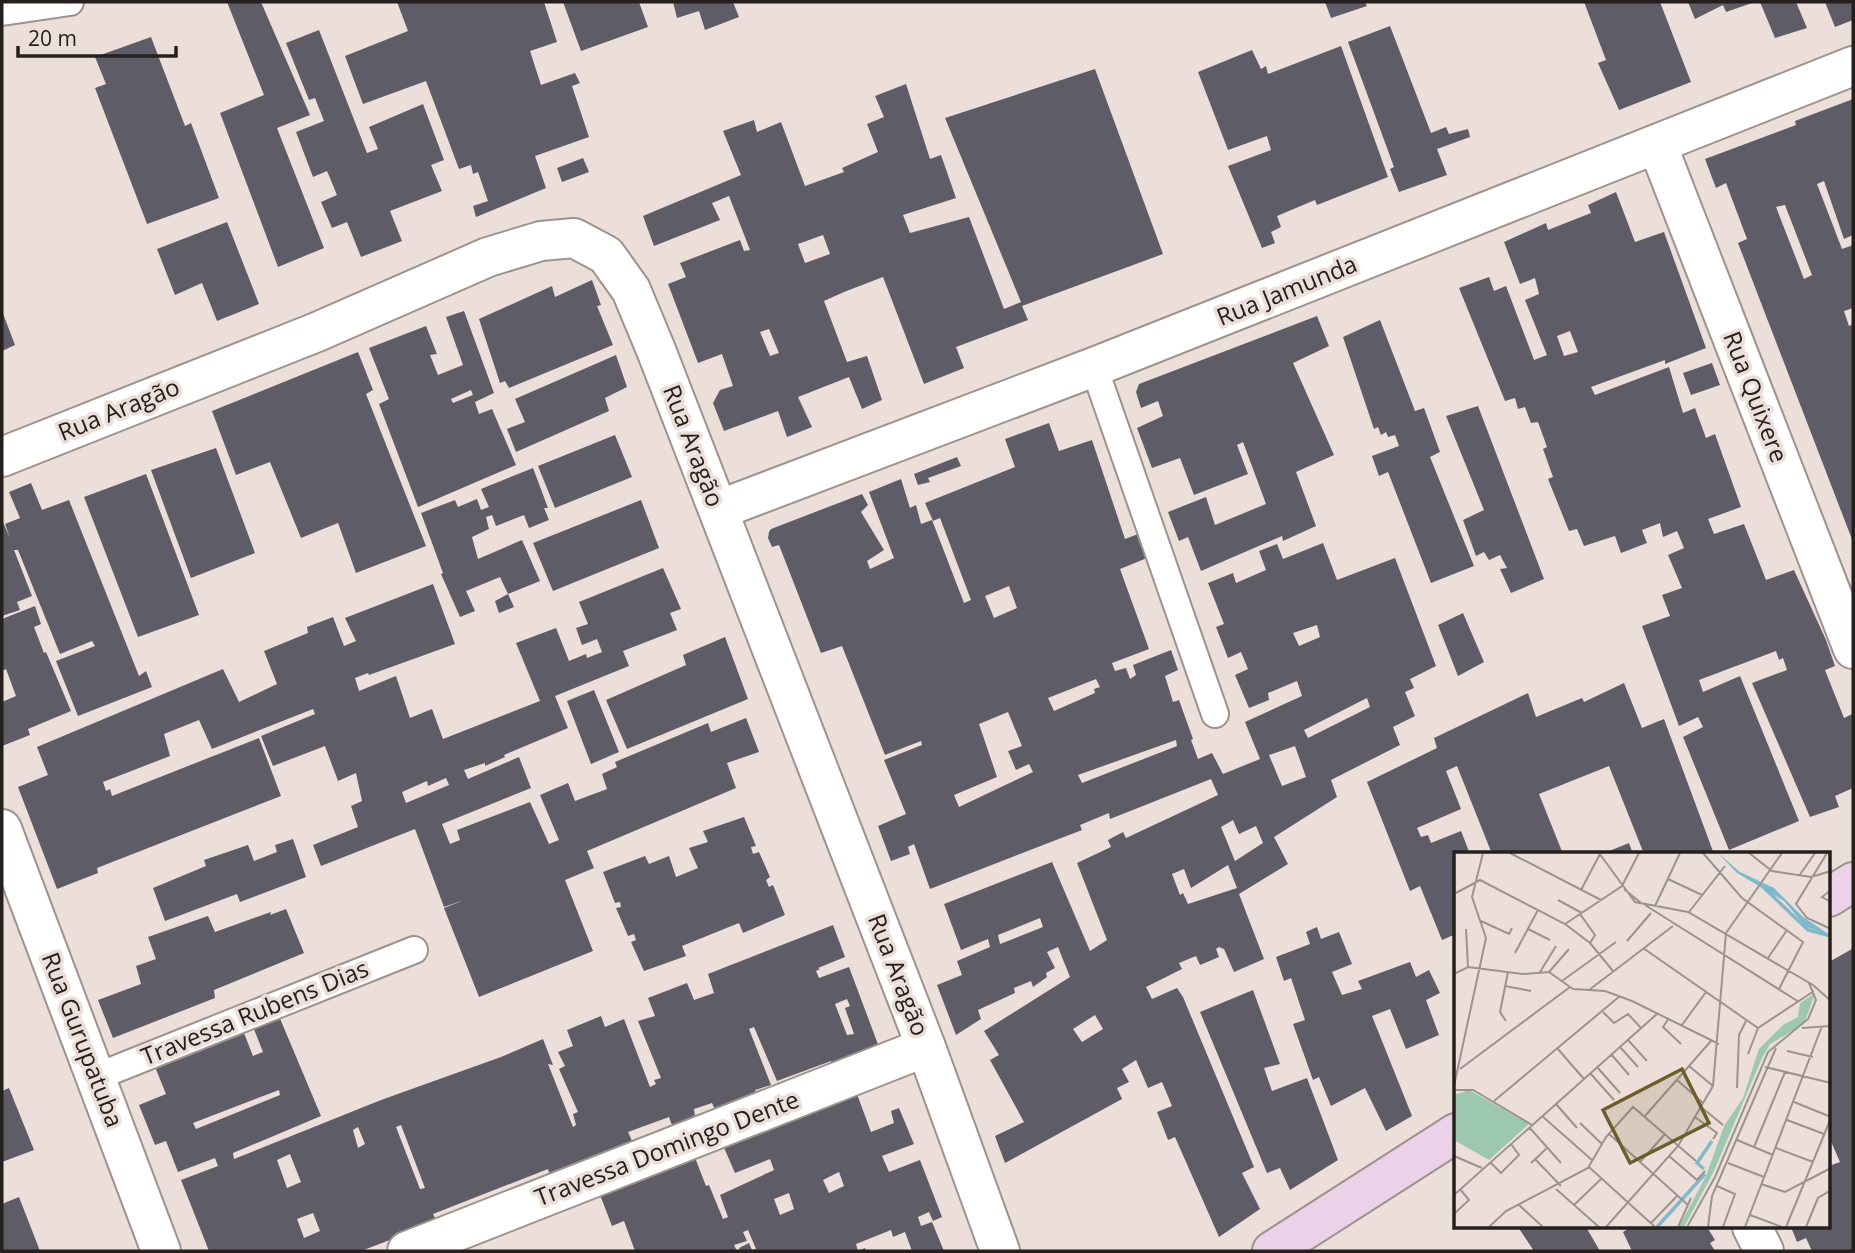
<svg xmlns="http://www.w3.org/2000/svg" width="1855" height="1253" font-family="'Open Sans',sans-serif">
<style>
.building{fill:#5e5d67;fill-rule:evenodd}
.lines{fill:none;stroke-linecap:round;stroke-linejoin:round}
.lane-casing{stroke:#9e928d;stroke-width:30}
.street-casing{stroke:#9e928d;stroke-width:42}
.secondary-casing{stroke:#9e928d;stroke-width:42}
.lane{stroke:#fff;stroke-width:26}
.street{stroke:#fff;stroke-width:38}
.secondary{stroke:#ecd2e9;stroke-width:38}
.labels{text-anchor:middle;stroke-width:7;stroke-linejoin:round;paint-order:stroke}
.street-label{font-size:24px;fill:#25201e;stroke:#ecdfd9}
.inset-river{fill:none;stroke:#7fb9cb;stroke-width:3.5}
.inset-road{fill:none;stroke:#9c938e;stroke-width:2}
.view{fill:#6e5d2b;fill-opacity:0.15;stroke:#6e5d2b;stroke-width:3.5}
.inset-edge{fill:none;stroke:#25201e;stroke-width:3.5}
</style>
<rect width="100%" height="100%" fill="#ecdfd9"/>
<path class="building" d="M227 2H261L310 115 277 128 324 248 278 267 220 113 264 95Z
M397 2H544L557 42 530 51 541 85 575 73 580 83 572 86 589 137 535 156 546 188 476 217 473 206 488 201 478 172 473 174 471 165 459 169 426 81 363 104 345 56 408 31Z
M563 2H639L648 27 581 51Z
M673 2H733L739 17 705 30 699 11 677 18Z
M1325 2H1365L1367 6 1331 18Z
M1584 2H1660L1691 82 1619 110 1598 63 1606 60Z
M1688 2H1755L1726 12 1723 5 1695 19Z
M1760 2H1796L1807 28 1775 38Z
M1825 2H1853V20L1835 27Z
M1390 26 1431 133 1446 127 1449 134 1468 129 1470 137 1437 149 1447 175 1399 192 1390 169 1394 167 1348 42Z
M319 30 367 153 378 149 369 127 423 104 444 160 431 165 442 191 390 211 402 241 361 257 347 222 332 228 321 202 337 195 327 171 313 177 296 132 324 121 315 98 309 100 286 43Z
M151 37 185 126 191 123 219 198 147 224 95 88 106 84 95 57Z
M1341 46 1388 177 1317 205 1315 200 1277 216 1281 227 1271 232 1275 243 1262 248 1228 166 1271 150 1267 136 1228 150 1198 72 1252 50 1261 69 1266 66 1268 74Z
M1095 69 1163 254 1022 306 1028 320 956 347 964 368 924 384 883 277 844 292 824 301 847 362 867 356 882 400 862 409 849 377 798 397 812 427 787 437 778 411 724 431 713 403 720 390 733 386 722 354 698 363 668 284 686 277 680 263 740 240 744 251 750 250 729 196 712 203 720 220 654 246 643 216 741 175 723 131 754 120 757 132 781 122 805 186 844 172 842 168 878 152 867 124 884 117 875 96 906 84 930 159 941 155 956 198 903 215 910 233 969 217 1004 309 1021 302 945 118ZM823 235 830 254 805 263 798 244ZM769 329 779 353 770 356 760 332Z
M1853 99V235L1844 239 1824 181 1817 184 1842 249 1853 245V308L1844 311 1849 326 1853 324V542L1738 243 1747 239 1726 183 1716 188 1705 159 1796 125 1795 121ZM1785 205 1812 275 1804 279 1776 207Z
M583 158 589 172 562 182 557 168Z
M1616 192 1635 242 1664 232 1706 348 1665 364V360L1591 387 1595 395 1669 367 1683 413 1695 408 1706 438 1715 434 1741 507 1708 519 1714 534 1744 524 1766 580 1794 570 1826 640 1835 666 1825 670 1844 718 1852 714 1853 717V788L1835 796 1839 807 1810 817 1752 683 1787 670 1783 658 1779 660 1776 651 1699 680 1703 692 1740 676 1799 821 1729 850 1683 737 1703 727 1698 717 1679 726 1642 626 1670 616 1662 595 1682 588 1668 555 1684 548 1677 531 1663 537 1660 523 1642 530 1647 543 1621 553 1615 536 1584 546 1577 529 1569 531 1548 479 1553 477 1543 449 1547 447 1538 422 1531 423 1525 407 1518 409 1515 398 1505 401 1459 288 1489 277 1494 291 1506 286 1534 360 1547 355 1525 300 1539 294 1535 278 1520 284 1504 242 1546 223 1548 230 1591 213 1588 205ZM1570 331 1578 352 1564 356 1557 336Z
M227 222 259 304 217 321 202 283 175 295 157 249Z
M592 280 601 305 597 306 613 345 509 388 505 381 500 383 479 319 552 286 555 297Z
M2 311 15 345 2 351Z
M464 311 494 393 475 402 479 414 492 409 516 465 418 507 379 404 389 399 369 348 426 326 437 354 430 355 438 375 463 365 446 317ZM471 390 473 395 453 403 451 399Z
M1317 316 1329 346 1293 363 1334 455 1296 472 1316 526 1283 541 1282 536 1201 571 1188 537 1179 541 1168 512 1206 497 1215 525 1266 504 1243 442 1237 445 1248 474 1194 495 1180 458 1152 468 1137 428 1163 416 1158 401 1141 408 1136 392 1139 384Z
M1380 320 1415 411 1424 408 1440 452 1430 457 1474 566 1431 583 1388 472 1379 476 1372 456 1399 446 1395 435 1388 437 1386 432 1381 435 1378 427 1374 429 1343 337Z
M358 352 373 390 366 394 426 546 356 573 338 523 301 538 270 462 236 475 212 411Z
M616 355 627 387 605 398 609 411 516 452 507 429 525 422 515 399Z
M1712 363 1720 385 1691 395 1683 373Z
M1478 406 1544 579 1511 593 1500 569 1507 568 1500 555 1489 560 1484 552 1476 556 1463 520 1484 510 1446 416Z
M1049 423 1059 451 1092 440 1125 539 1138 534 1147 558 1120 569 1149 649 1112 663 1115 671 1126 668 1130 679 1136 675 1133 665 1171 650 1178 670 1165 676 1173 702 1179 700 1193 739 1191 740 1198 759 1212 753 1223 774 1260 759 1245 722 1302 696 1297 681 1268 693 1269 700 1249 708 1235 675 1248 669 1241 652 1228 658 1216 627 1224 624 1208 583 1233 573 1236 583 1266 570 1259 551 1277 544 1283 559 1323 543 1337 580 1395 558 1436 666 1410 679 1414 688 1405 692 1415 716 1393 727 1400 745 1331 780 1337 797 1274 837 1288 864 1239 894 1264 959 1234 972 1224 949 1219 947 1216 949 1219 957 1200 965 1196 956 1179 963 1182 969 1146 987 1152 999 1177 988 1183 997 1254 1167 1242 1173 1260 1209 1219 1237 1175 1137 1168 1140 1161 1122 1157 1112 1172 1106 1162 1082 1148 1088 1136 1060 1122 1069 1129 1082 1117 1088 1122 1099 1005 1163 995 1136 1024 1122 990 1060 999 1055 984 1031 1070 977 1058 947 1047 952 1055 968 1046 973 1047 977 1033 987 1031 981 1014 988 1015 993 978 1010 981 1019 956 1035 937 985 962 975 957 961 990 947 988 939 961 950 944 904 1052 862 1090 951 1107 940 1077 863 1111 847 1108 840 1123 832 1126 838 1218 795 1211 779 1110 819 1109 813 1080 825 1082 830 930 889 914 844 908 847 910 854 891 861 878 826 906 814 884 760 922 745 921 741 885 755 842 646 821 653 779 545 772 547 768 538 769 532 771 529 862 494 868 505 861 512 884 550 867 561 870 569 894 558 869 492 901 479 910 508 916 505 921 524 932 520 964 603 971 600 940 518 933 521 925 503 1015 467 1005 439ZM1009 586 1017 608 994 618 985 596ZM1317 625 1320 637 1299 646 1293 633ZM1096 679 1100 687 1094 689 1095 693 1054 711 1048 698ZM1367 698 1370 707 1308 738 1304 730ZM1008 712 1022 746 1008 751 1016 770 1029 764 1033 772 959 807 954 795 997 777 979 724ZM1176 740 1177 746 1082 783 1078 775ZM1295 746 1306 777 1282 786 1269 755ZM1233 820 1239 834 1256 826 1263 843 1235 861 1221 827ZM1228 865 1237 888 1188 904 1183 893 1180 895 1172 874 1184 869 1191 888ZM1040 918 1043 927 1000 944 998 935ZM1095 1015 1103 1029 1082 1042 1073 1029Z
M615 435 632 477 555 508 538 466Z
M216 448 255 553 191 578 151 470Z
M957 457 961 466 928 478 930 482 918 485 914 474Z
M533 468 548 508H544L549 520 529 528 524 515 496 526 492 515 486 517 489 529 472 537 478 559 522 540 540 581 508 594 514 607 499 613 495 601 508 594 500 577 466 591 475 611 460 617 441 574 443 573 421 513 455 500 458 507 477 499 481 510 489 507 481 489Z
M146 474 199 615 138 637 84 497Z
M31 483 42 510 69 500 139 676 146 671 152 687 78 716 56 661 95 646 92 641 60 654 18 550H14L32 596 17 602 20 610 2 616V520L10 538 5 524 20 518 9 492Z
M641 500 659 548 553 591 533 543Z
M663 568 681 609 670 613 677 630 623 651 629 666 555 696 568 728 504 755 505 757 485 766V763L464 770 468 779 519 757 531 788 442 824 450 844 460 840 457 830 530 802 549 844 559 840 540 795 568 783 575 801 607 789 602 774 617 767 615 762 708 723 711 732 746 718 759 752 727 763 736 788 587 851 594 868 565 880 593 951 479 997 444 908 464 900 444 907 415 829 321 866 313 845 358 827 351 806 362 801 356 773 338 781 325 746 273 766 261 736 315 714 313 709 212 749 199 720 164 734 170 756 103 782 106 791 110 789 112 796 259 738 281 796 97 868 98 873 57 889 18 787 48 775 37 747 223 669 239 702 277 684 264 651 308 633 307 627 333 617 344 646 356 641 345 618 433 584 455 644 369 675 368 673 355 678 359 691 396 676 410 718 432 709 443 739 540 701 516 643 556 628 569 661 586 654 587 658 602 652 597 639 582 645 576 628 588 624 579 602ZM446 778 449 785 406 803 402 792 427 781 428 786Z
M35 606 41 624 34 627 44 653 46 652 71 711 28 729 30 735 2 746V702L16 696 6 669 2 671V619Z
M1463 613 1484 662 1458 676 1438 625Z
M725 637 748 699 627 749 606 700 686 665 683 655Z
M1624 683 1642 728 1664 719 1714 854H1644L1609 766 1539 794 1563 854H1492L1457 766 1446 771 1461 809 1417 828 1421 837 1428 835 1431 843 1461 831 1470 854H1456V934L1442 940 1420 886 1410 891 1367 782 1437 748 1434 738 1528 693 1536 717 1582 698 1584 702Z
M594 690 619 752 591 764 567 701Z
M744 817 756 846 751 847 753 854 759 852 770 877 766 880 769 887 773 885 785 915 743 933 739 923 682 946 686 956 644 971 631 942 636 940 634 934 628 936 616 908 621 907 620 902 615 903 603 872 645 856 649 864 669 856 676 877 698 868 689 848 708 842 703 831Z
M293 839 306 877 240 902 237 894 165 921 153 888 206 866 204 860 248 845 254 861 277 852 275 845Z
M1629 843 1633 854H1602Z
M286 909 304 953 214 990 215 998 113 1038 98 1000 141 984 136 966 156 959 148 937 208 916 215 932 271 912 270 915Z
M833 925 845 957 818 968 820 969 816 971 819 978 849 967 879 1047 832 1066 831 1061 777 1081 754 1027 749 1029 771 1085 755 1090 758 1097 717 1114 712 1103 694 1109 695 1117 672 1125 669 1117 628 1132 632 1141 549 1173 548 1169 433 1214 437 1222 361 1251H209L181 1180 218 1166 215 1158 178 1172 166 1141 155 1145 139 1105 166 1094 151 1057 240 1023 253 1056 263 1052 250 1019 276 1009 321 1116 233 1153 234 1159 381 1100 501 1057 543 1039 553 1065 548 1064 573 1127 576 1125 573 1114 578 1112 559 1069 565 1066 558 1052 573 1046 567 1030 601 1016 605 1027 624 1019 650 1087 656 1084 654 1080 661 1078 638 1021 655 1016 648 998 687 983 694 1000 714 993 708 974ZM847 999 850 1006 845 1008 854 1034 847 1035 835 1004ZM279 1090 280 1095 196 1129 193 1123ZM401 1125 425 1188 420 1189 396 1127ZM358 1127 365 1144 358 1148 353 1130ZM290 1154 301 1182 287 1188 277 1160ZM313 1213 320 1231 304 1238 297 1219Z
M1317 927 1321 939 1339 932 1352 964 1332 972 1342 995 1362 989 1358 981 1410 962 1416 977 1429 970 1440 993 1426 1000 1439 1035 1406 1049 1390 1009 1372 1016 1412 1116 1386 1131 1365 1088 1331 1106 1319 1077 1313 1080 1293 1024 1305 1020 1291 978 1284 981 1276 957 1310 944 1306 932Z
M1852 949 1853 952V1251H1812L1806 1238 1797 1242 1791 1227H1829V1166L1840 1162 1829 1137V962Z
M1253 990 1280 1064 1264 1068 1272 1091 1307 1078 1338 1160 1290 1190 1280 1168 1267 1173 1200 1012Z
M854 1086 871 1132 894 1123 891 1111 899 1108 914 1144 882 1156 889 1172 920 1160 942 1217 933 1221 929 1212 918 1217 921 1226 932 1222 944 1251H912L905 1232 893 1237 891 1230 856 1244 858 1251 865 1248 866 1251H740L739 1248 749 1243 752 1250 756 1249 748 1230 743 1232 747 1241 734 1245 737 1251H635L624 1221 612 1226 597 1187 692 1150 706 1186 709 1185 723 1219 726 1218 728 1217 720 1195 774 1170 770 1159 735 1173 722 1143ZM839 1172 844 1186 829 1193 823 1180ZM789 1193 794 1209 780 1215 774 1199Z
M9 1088 34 1150 2 1162V1091Z
M19 1197 40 1251H2V1204Z
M1518 1227H1586L1600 1251H1534Z
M1631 1227H1707L1715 1240 1710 1243 1715 1251H1632L1623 1232Z"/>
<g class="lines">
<g class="lane-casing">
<path id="lane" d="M2 12 70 2
M1094 367 1215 714
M96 1077 414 950"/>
</g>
<g class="street-casing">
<path id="street" d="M1657 144 1853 649
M2 457 317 332 488 257 541 241 574 238 606 255 631 290 656 350 926 1047 1000 1251
M718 510 1094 367 1853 66
M2 829 161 1251
M1752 1227 1764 1251
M407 1251 926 1047"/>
</g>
<g class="secondary-casing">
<path id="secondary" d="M1829 897 1853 882
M1272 1251 1456 1133"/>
</g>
<use href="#lane" class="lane"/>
<use href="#street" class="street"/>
<use href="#secondary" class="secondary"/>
</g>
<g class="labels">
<g class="street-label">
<text transform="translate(1287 291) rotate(-22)" y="8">Rua Jamunda</text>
<text transform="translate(1755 397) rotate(69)" y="8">Rua Quixere</text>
<text transform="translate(119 410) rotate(-22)" y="8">Rua Aragão</text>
<text transform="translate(693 446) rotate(69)" y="8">Rua Aragão</text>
<text transform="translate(898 975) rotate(69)" y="8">Rua Aragão</text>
<text transform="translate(255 1013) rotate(-22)" y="8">Travessa Rubens Dias</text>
<text transform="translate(82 1040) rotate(69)" y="8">Rua Gurupatuba</text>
<text transform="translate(667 1149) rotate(-21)" y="8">Travessa Domingo Dente</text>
</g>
</g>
<g transform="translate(1454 852)">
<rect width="376" height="376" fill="#ecdfd9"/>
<path d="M361 141 350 172 316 192 308 206 260 319 230 375H225L252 324 270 274 289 246 305 197 329 173 344 165 346 151ZM15 238 75 272 35 308 0 288V243Z" fill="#9cc8b0"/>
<path d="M264 1 286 20 320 36 349 65 376 83 352 75 330 49 283 21Z" fill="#7fb9cb"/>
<path class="inset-river" d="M306 32 354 78 377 84M250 317 243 311 258 289M203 375 251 322"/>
<path class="inset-road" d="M56 1 147 48M145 1 181 50 234 60 359 133 377 149M249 1 288 46 349 90 325 137M295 1 318 19 357 25 377 19M373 1 342 52 353 66 377 77M345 24 361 1M214 27 248 43M170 37 187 51M127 38 146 2M377 38 368 45 377 50M0 42 26 28 111 72 136 91 159 119M104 48 128 61M191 53 345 150M201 54 226 1M235 60 271 14M126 62 141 83 136 91M27 69 55 82 58 76M111 72 168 34 185 1M12 77 14 115M74 77 96 88M173 89 197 61M189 96 304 176 360 139M61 101 84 58M314 106 333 78M86 120 102 94M95 120 115 97M0 122 14 115 69 122 95 120 119 137 151 139 178 149 265 192M108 129 162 90M51 134 77 139M135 138 219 74M149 160 160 171 174 162 187 176M215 166 209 175 227 192M52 169 46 160 54 120M228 173 252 140M348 176 377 174M174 188 193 209M166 195 184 215M103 196 130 227M333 199 359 205M157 202 175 223M294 202 304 176M235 214 259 234M143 215 166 241M311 215 377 231M6 217 116 135M136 221 160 248M223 228 249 251M0 234 32 86 18 45 29 1M283 236 285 183 292 169M0 238H19L78 273M40 249 166 144M340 250 377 265M102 252 123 276M247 255 269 273M88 264 139 309M191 264 257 189M241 265 263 281 259 287M333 268 370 282M126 271 148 292M75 275 107 311M155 282 234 353M283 288 319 303M300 295 331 220M322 296 359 310M0 304 28 316M215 304 243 328 251 319M81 307 107 334M36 310 47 321 65 303 57 292M186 310 211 282M77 311 93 296M274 311 310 325M135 315 201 375M307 332 331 340 377 316M263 334 281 342 269 375M102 337 145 375M0 343 204 161M65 353 89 375M120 353 147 327M0 362 15 348 6 337M296 363 328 375M197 371 223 344M35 375 52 359 134 316 152 285 179 255 242 309M152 375 224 294 259 234 272 81 328 1M224 375 237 346M233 375 261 325 314 200 354 167 362 148 355 131M254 375 258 344 322 196M291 375 368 174M332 375 377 266M352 375 364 346 377 338"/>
<path class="view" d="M228 217 255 271 176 311 149 258Z"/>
<rect width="376" height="376" class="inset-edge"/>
</g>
<rect width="1855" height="1253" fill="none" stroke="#25201e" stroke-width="7"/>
<path d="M18 46v10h158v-10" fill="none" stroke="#25201e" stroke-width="3.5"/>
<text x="28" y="46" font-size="21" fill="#25201e" stroke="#ecdfd9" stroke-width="5" paint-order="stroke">20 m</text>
</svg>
